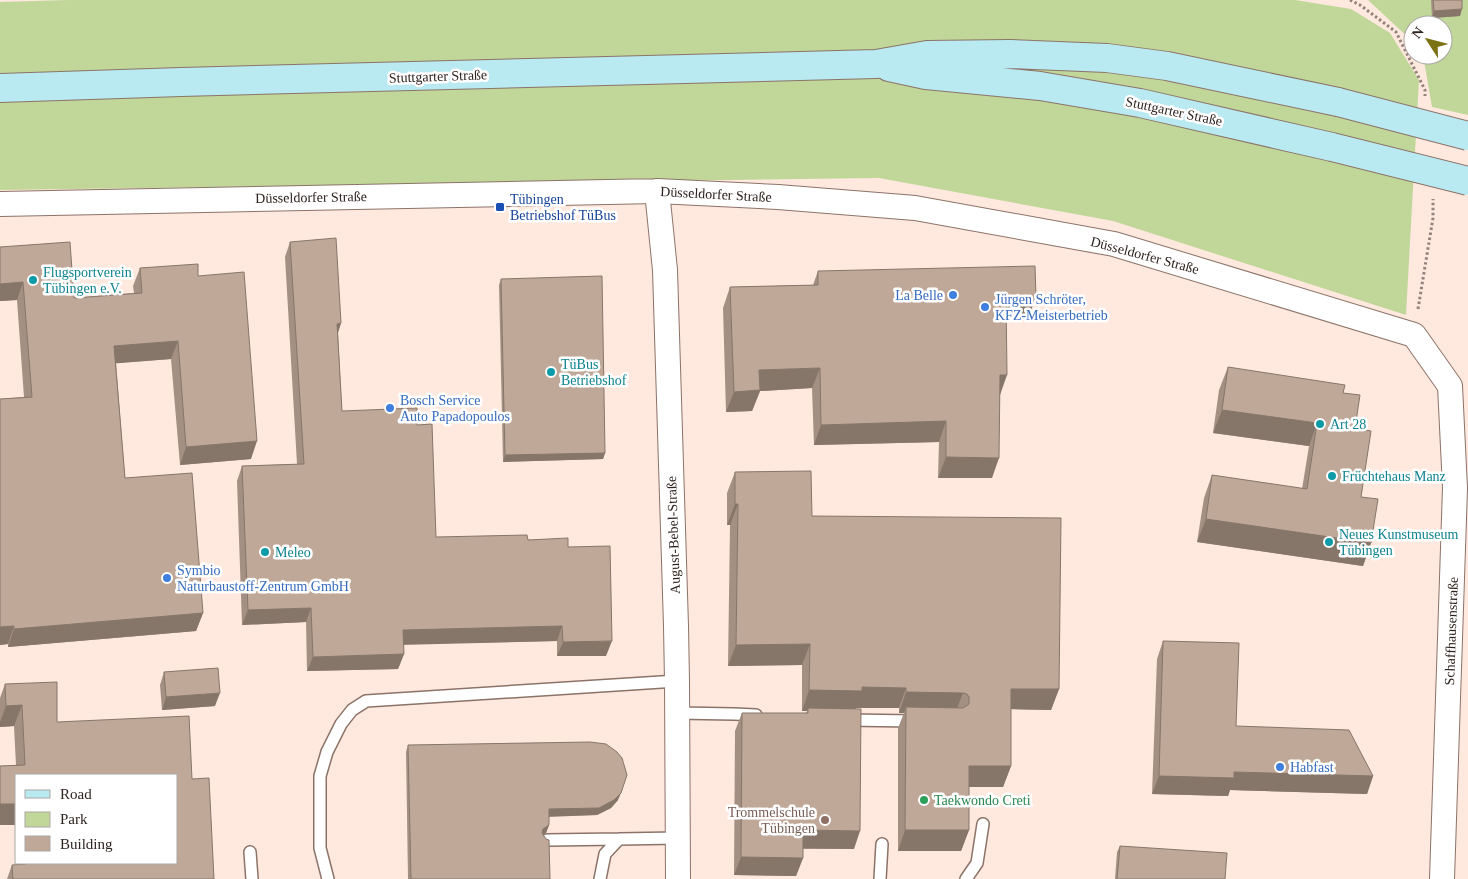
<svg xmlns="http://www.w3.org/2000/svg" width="1468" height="879" font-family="Georgia,serif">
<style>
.green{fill:#c1d79a}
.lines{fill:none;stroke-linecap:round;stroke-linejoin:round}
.lane-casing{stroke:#8c7368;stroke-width:14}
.street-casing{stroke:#8c7368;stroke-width:26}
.secondary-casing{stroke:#8c7368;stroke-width:30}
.path{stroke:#94837c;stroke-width:3;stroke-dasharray:2.5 2.5;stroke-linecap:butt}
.lane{stroke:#fff;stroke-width:11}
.street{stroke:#fff;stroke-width:24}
.secondary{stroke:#b9e9f1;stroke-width:28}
.secondary-bridge-casing{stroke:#8c7368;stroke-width:30;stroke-linecap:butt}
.secondary-bridge{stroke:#b9e9f1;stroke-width:28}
.wall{fill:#a49083}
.shaded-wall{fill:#86766a}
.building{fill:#bfa898;stroke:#86766a}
.transit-dot{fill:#1a4fb4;stroke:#fff;stroke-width:2}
.culture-dot{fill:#0f9aa8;stroke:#fff;stroke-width:2}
.shop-dot{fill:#3f7fe0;stroke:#fff;stroke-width:2}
.leisure-dot{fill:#2e9e5b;stroke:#fff;stroke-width:2}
.education-dot{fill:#8d6e63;stroke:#fff;stroke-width:2}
.labels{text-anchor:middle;stroke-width:5;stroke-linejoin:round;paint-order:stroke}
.street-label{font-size:14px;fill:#2e231f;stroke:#fff}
.transit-label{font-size:14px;fill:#164399;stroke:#fff;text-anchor:start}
.culture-label{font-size:14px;fill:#0d838f;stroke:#fff;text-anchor:start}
.shop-label{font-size:14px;fill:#366cbe;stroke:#fff;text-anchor:start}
.leisure-label{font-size:14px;fill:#27864d;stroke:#fff;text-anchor:start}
.education-label{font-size:14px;fill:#785e54;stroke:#fff;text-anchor:end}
</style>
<rect width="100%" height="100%" fill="#ffe8de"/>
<path class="green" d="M68 0H1295L1351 9 1390 33 1419 80 1406 315 1113 221 879 178 0 190V2Z
M1368 0H1468V115L1432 107 1423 55H1443V25H1413V42Z"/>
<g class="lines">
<g class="lane-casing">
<path id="lane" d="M677 713 734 714 756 715
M846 720 915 721
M547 840 619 839
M250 852 252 879
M328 879 320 848V776L327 752 341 724 352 710 366 701 677 681
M600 879 605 854 619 839 678 838
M880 879 882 844
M966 879 977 863 983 824"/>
</g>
<g class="street-casing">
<path id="street" d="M657 191 665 270 676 626 677 681 678 879
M0 204 657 191 778 197 915 208 1114 244 1414 335 1450 386 1455 488 1442 879"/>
</g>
<g class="secondary-casing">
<path id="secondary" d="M889 67 926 75 1040 86 1140 103 1332 147
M0 88 181 82 876 64 927 55 1010 54 1107 58 1167 66 1338 102"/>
</g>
<path class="path" d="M1350 0 1360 5 1396 32 1425 90V96
M1418 309 1433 218V199"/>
<use href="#lane" class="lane"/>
<use href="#street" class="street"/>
<use href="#secondary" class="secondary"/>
<g class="secondary-bridge-casing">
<path id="secondary-bridge" d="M1338 102 1468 136
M1332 147 1468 181"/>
</g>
<use href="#secondary-bridge" class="secondary-bridge"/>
</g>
<path class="wall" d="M1431 0H1462L1460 16 1432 18Z
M290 242 341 323 338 333 342 411 417 425 436 537 528 540 568 547 606 656H557V641L403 644 404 654 398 669 307 671 306 622 242 625 237 481 242 466 297 464 285 257Z
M0 247 74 298 134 293 133 286 140 268 198 276 251 459 180 465 171 359 116 363 125 478 203 613 196 631 8 647V644L0 645V399L24 397 17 300 0 301Z
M818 271 1036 297 1028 318H1006L1000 394 992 478H938L939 442 814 445 812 388 760 391 752 411 726 412 723 308 730 287 813 285Z
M501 279 605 453 603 459 503 462 499 285Z
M1228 367 1343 393 1355 428 1361 497 1371 543 1363 566 1197 542 1204 498 1212 475 1302 489 1309 446 1213 433 1219 390Z
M735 472 812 516 1059 689 1051 710 1011 709V766L1003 787H969V830L961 851H898V728L904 713H899V708H856L854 849H803V858L796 876 734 875 735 731 742 713H806L807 711H802V665L728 666 730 525H727V493Z
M1163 641 1236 726 1373 776 1367 794 1230 790 1228 796 1152 794 1157 659Z
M164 672 215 706 162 710 160 685Z
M5 684 57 722 192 779 214 879H7L12 865H17V863H176L16 775V853L15 825H0V766L16 765 14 726 0 727V698Z
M408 745 618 800 611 808 597 815 549 816V825L546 833 543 835 550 879H408L406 752Z
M1120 846 1225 879H1115L1117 852Z"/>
<path class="shaded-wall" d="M1462 9 1460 16 1432 18 1434 11Z
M23 282 17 300 0 301V284Z
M1036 297 1028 318H998L1006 298Z
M341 323 336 338 337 324Z
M178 341 171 359 108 364 114 346Z
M820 368 812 388 760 391 752 411 726 412 734 392 759 370Z
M1000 375H1007L1000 395Z
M1222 410 1317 423 1309 446 1213 433Z
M946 421 939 442 814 445 821 425Z
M257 441 251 459 180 465 186 447Z
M605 453 603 459 503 462 505 455Z
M946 457 999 458 992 478H938Z
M735 504H738L730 525H727Z
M1206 519 1371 543 1363 566 1197 542Z
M311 608 306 622 242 625 248 610Z
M203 613 196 631 8 647 14 629Z
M14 626 8 644 0 645V627Z
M562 626 557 641 398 645 403 630Z
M612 641 606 656H557L563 642Z
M810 644 802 665 728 666 736 645Z
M404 654 398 669 307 671 313 657Z
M862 687 906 688 899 708H856L854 712 808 708 807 711H802L809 690Z
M1011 689H1059L1051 710 1004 709Z
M906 692 963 693 955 714 906 707 904 713H899Z
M220 693 215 706 162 710 166 697Z
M22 705 14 726 0 727V722L6 706Z
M969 766H1011L1003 787H962Z
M1234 772 1373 776 1367 794 1230 790 1228 796 1152 794 1159 776Z
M621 793 618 800 611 808 597 815 546 817 549 809Z
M0 804H16V821L15 825H0Z
M549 825 546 833 541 836 543 829Z
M803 830 860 831 854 849 796 848Z
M905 830H969L961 851H898Z
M741 857 803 858 796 876 734 875Z"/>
<path class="building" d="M1433 0H1462V9L1434 11Z
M336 238 341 323 337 324 342 411 417 408V425L432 424 436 537 527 535 528 540 568 538V547L610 546 612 641 563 642 562 626 403 630 404 654 313 657 311 608 248 610 242 466 304 464 290 242Z
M70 242 74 298 142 293 140 268 198 264V276L244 272 257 441 186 447 178 341 114 346 125 478 192 473 203 613 14 629V626L0 627V399L32 397 23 282 0 284V247Z
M1035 266 1036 297 1006 298 1007 375H1000L999 458 946 457V421L821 425 820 368 759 370 760 390 734 392 730 287 818 285V271Z
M602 276 605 453 505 455 501 279Z
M1228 367 1345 385 1343 393 1360 395 1355 428 1371 431 1361 497 1378 499 1371 543 1206 519 1212 475 1307 489 1317 423 1222 410Z
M811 471 812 516 1061 518 1059 689H1011V766H969V830H905L906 707 963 708 969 704V697L967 694 963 693 906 692V688L862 687V691L809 690 810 644 736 645 738 504H735V472Z
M1163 641 1239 643 1236 726 1349 730 1373 776 1234 772V778L1159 776Z
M218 668 220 693 166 697 164 672Z
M57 682V722L189 716 192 779 209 778 214 879H13L12 865 26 864V863H176V775H16V804H0V766L25 765 22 705 6 706 5 684Z
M808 708 861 709 860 831 803 830V858L741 857 742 713H808Z
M590 742 606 744 617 752 622 758 627 775 621 793 614 800 599 808 549 809V825L543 829 542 833 546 839 549 840 550 879H411L408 745Z
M1120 846 1227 853 1225 879H1117Z"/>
<rect class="transit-dot" x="495" y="202" width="10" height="10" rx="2.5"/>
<g class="culture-dot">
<circle cx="33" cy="280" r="5"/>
<circle cx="551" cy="372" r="5"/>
<circle cx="1320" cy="424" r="5"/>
<circle cx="1332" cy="476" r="5"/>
<circle cx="1329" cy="542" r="5"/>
<circle cx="265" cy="552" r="5"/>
</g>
<g class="shop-dot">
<circle cx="953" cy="295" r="5"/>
<circle cx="985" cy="307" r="5"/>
<circle cx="390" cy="408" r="5"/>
<circle cx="167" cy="578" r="5"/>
<circle cx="1280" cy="767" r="5"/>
</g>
<circle class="leisure-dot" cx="924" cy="800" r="5"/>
<circle class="education-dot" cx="825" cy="820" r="5"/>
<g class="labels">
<g class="street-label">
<text transform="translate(438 76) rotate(-2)" y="5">Stuttgarter Straße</text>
<text transform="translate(1174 111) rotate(12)" y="5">Stuttgarter Straße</text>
<text transform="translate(716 194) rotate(3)" y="5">Düsseldorfer Straße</text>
<text transform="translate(311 197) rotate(-1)" y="5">Düsseldorfer Straße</text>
<text transform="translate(1145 255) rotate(15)" y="5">Düsseldorfer Straße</text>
<text transform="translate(673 535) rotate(-92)" y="5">August-Bebel-Straße</text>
<text transform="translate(1451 631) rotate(-88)" y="5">Schaffhausenstraße</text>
</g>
<g class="transit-label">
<text x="510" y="204">Tübingen<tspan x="510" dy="16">Betriebshof TüBus</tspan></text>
</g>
<g class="culture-label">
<text x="43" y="277">Flugsportverein<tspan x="43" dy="16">Tübingen e.V.</tspan></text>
<text x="561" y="369">TüBus<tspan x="561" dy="16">Betriebshof</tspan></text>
<text x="1330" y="429">Art 28</text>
<text x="1342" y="481">Früchtehaus Manz</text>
<text x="1339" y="539">Neues Kunstmuseum<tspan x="1339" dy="16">Tübingen</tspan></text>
<text x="275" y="557">Meleo</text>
</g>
<g class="shop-label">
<text x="943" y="300" text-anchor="end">La Belle</text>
<text x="995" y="304">Jürgen Schröter,<tspan x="995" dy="16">KFZ-Meisterbetrieb</tspan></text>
<text x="400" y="405">Bosch Service<tspan x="400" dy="16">Auto Papadopoulos</tspan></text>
<text x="177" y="575">Symbio<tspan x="177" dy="16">Naturbaustoff-Zentrum GmbH</tspan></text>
<text x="1290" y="772">Habfast</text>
</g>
<g class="leisure-label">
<text x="934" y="805">Taekwondo Creti</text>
</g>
<g class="education-label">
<text x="815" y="817">Trommelschule<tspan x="815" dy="16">Tübingen</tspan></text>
</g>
</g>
<rect x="15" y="774" width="162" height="90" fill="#ffffff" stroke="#aba7a5"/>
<rect x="25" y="790" width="25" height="8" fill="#b9e9f1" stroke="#aba7a5"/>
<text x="60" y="799" font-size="15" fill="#2e231f">Road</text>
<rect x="25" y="812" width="25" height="15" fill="#c1d79a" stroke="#aba7a5"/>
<text x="60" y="824" font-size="15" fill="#2e231f">Park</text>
<rect x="25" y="836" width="25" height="15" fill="#bfa898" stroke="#aba7a5"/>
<text x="60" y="849" font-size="15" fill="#2e231f">Building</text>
<g transform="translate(1428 40) rotate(306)"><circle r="24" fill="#ffffff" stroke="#aba7a5"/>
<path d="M0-4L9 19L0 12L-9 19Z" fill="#7b7214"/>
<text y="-8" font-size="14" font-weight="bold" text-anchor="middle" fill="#2e231f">N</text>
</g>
</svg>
